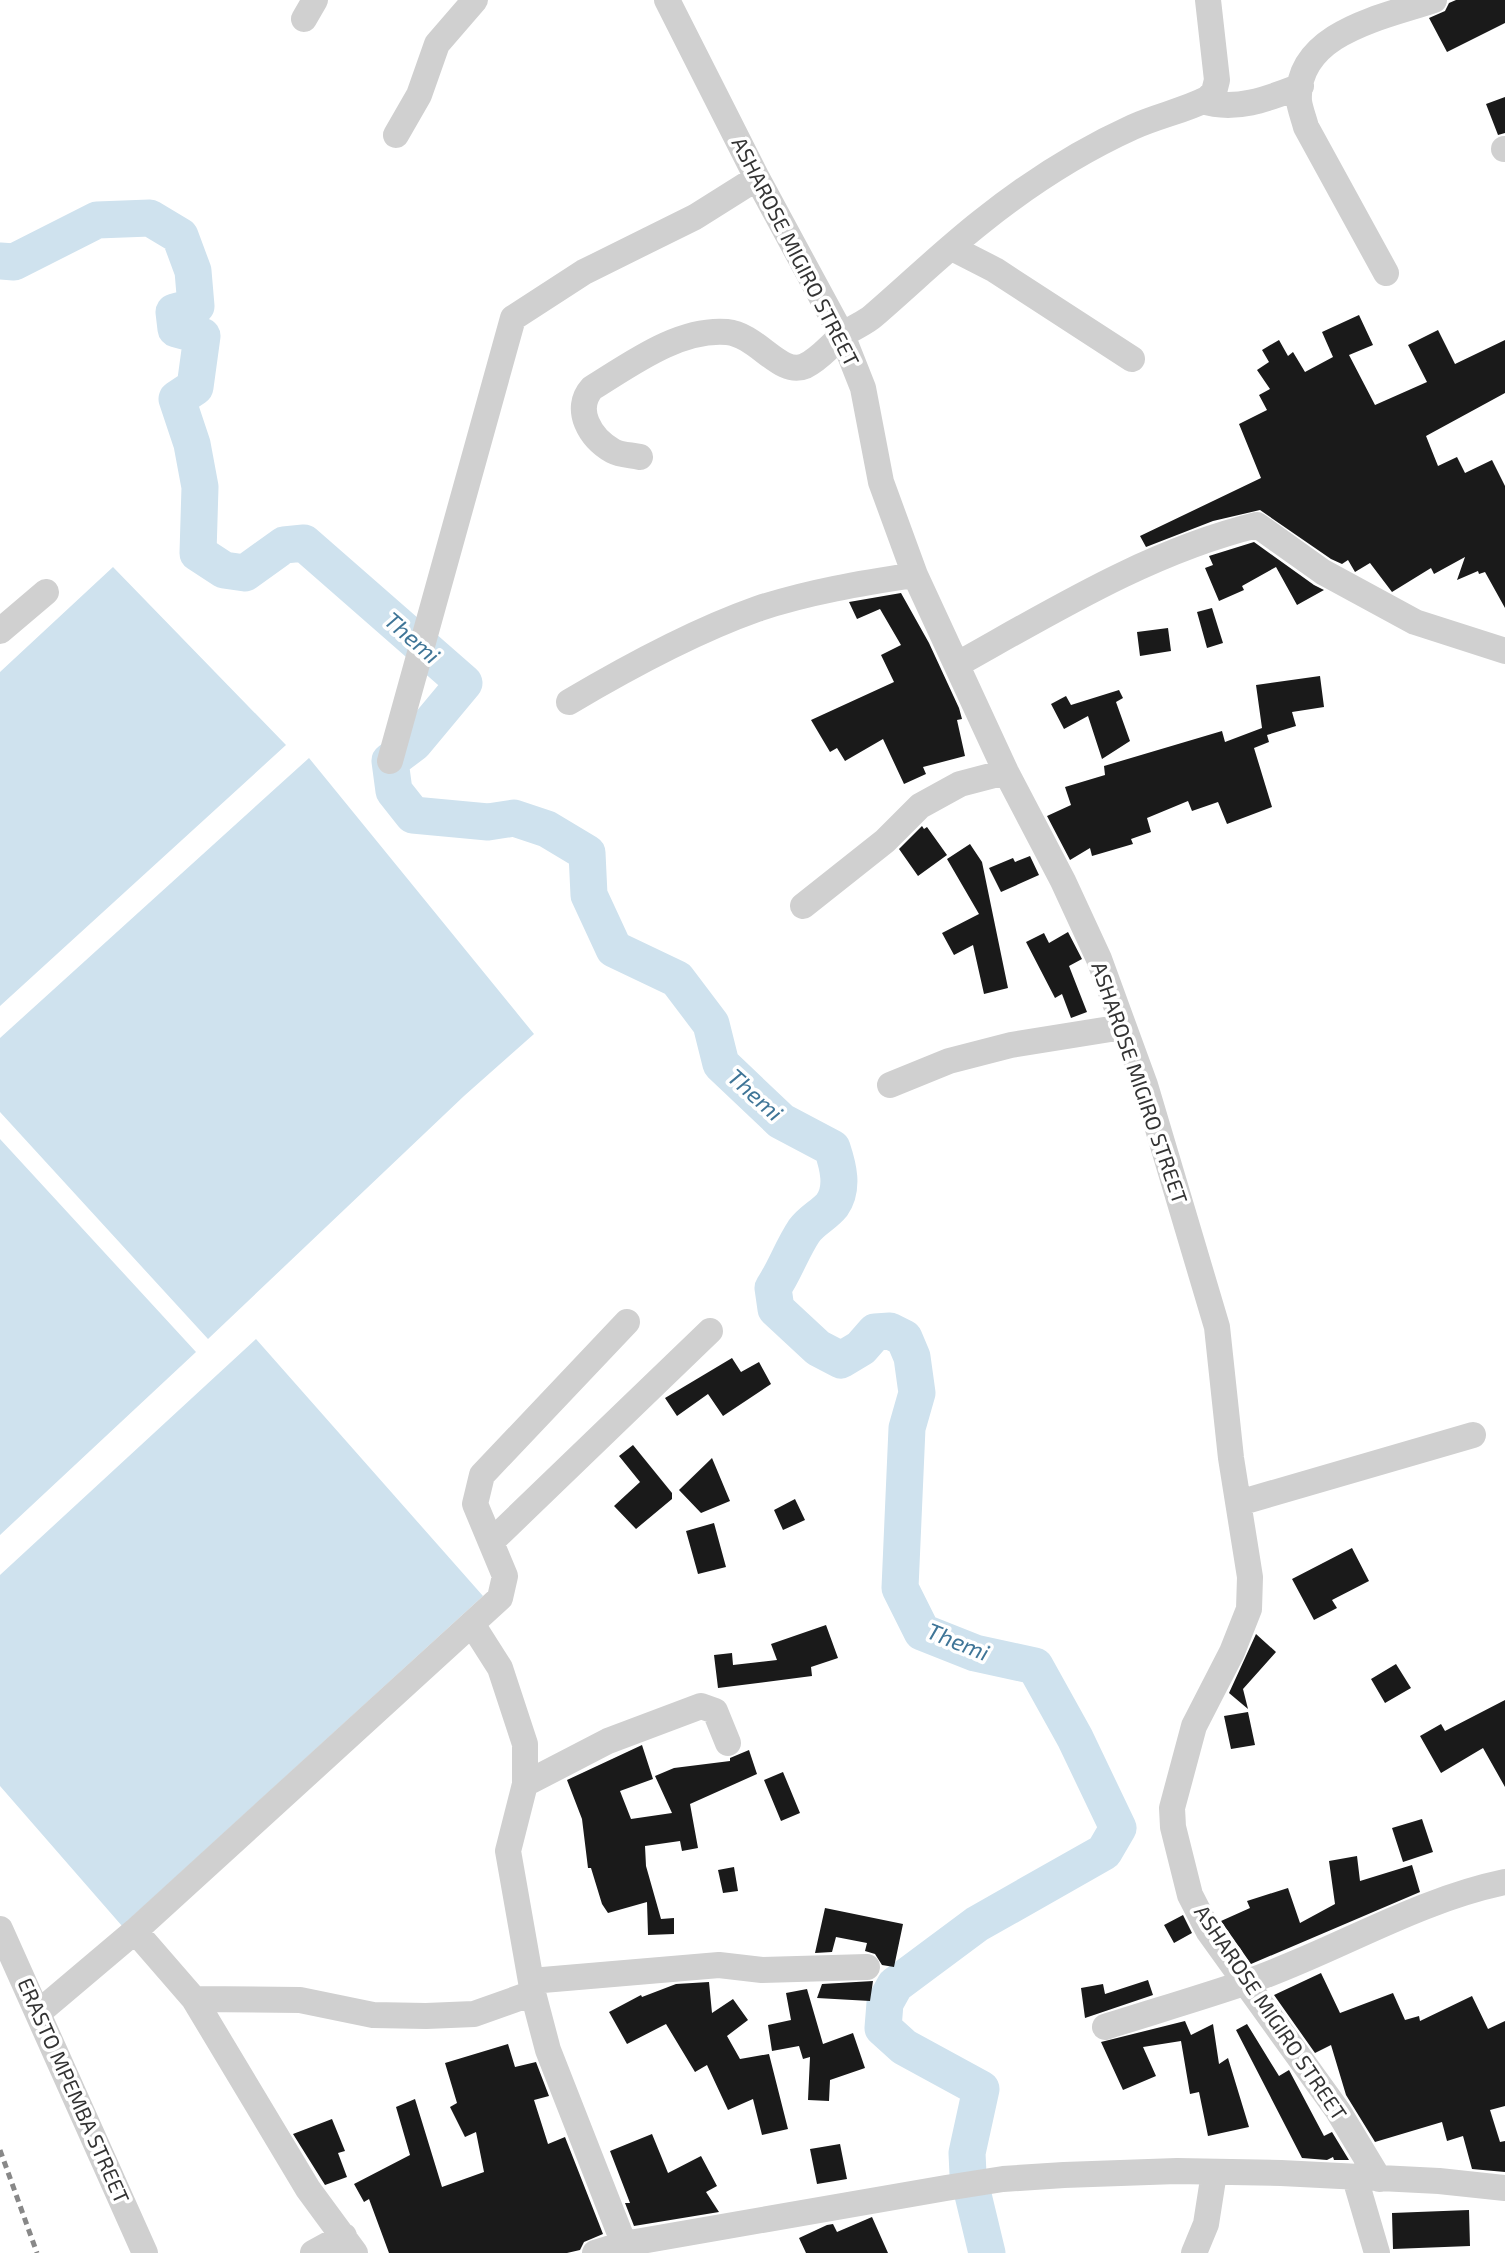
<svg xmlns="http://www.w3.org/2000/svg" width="1505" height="2253" font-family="'Exo 2',sans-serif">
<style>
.water{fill:#cfe2ee}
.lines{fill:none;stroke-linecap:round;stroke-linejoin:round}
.river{stroke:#cfe2ee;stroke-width:37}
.building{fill:#1a1a1a}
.minor{stroke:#d0d0d0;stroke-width:26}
.rail{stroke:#888;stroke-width:5;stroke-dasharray:7 5;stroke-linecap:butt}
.labels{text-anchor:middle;stroke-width:7;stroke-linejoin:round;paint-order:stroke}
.street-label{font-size:21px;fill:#333;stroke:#fff}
.water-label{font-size:23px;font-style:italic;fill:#3f7597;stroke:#fff}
</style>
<rect width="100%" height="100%" fill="#fff"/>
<path class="water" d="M113 567 286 745 0 1006V672Z
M309 758 534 1034 464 1096 208 1339 0 1112V1038Z
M0 1139 196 1352 0 1535Z
M256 1339 483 1596 122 1926 0 1786V1575Z"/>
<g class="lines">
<path class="river" d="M0 261 14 262 97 220 150 218 180 236 193 271 196 306 174 312 176 329 202 336 195 387 177 399 192 444 200 487 198 553 224 570 245 573 284 545 304 543 464 683 414 743 390 761 394 791 413 815 488 822 514 818 547 829 587 853 589 895 614 949 677 979 711 1024 721 1064 781 1121 832 1148C838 1166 844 1188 832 1205 824 1215 812 1220 804 1231 792 1249 785 1270 773 1288L776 1309 818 1348 841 1360 861 1348 875 1332 890 1331 904 1338 912 1357 917 1393 907 1428 900 1588 922 1632 975 1653 1035 1666 1075 1738 1118 1828 1104 1852 977 1924 895 1985 885 2003 883 2028 904 2047 981 2089 967 2153 968 2174 987 2253"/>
</g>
<path class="building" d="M1456 0H1505V23L1447 52 1429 18 1445 11 1449 3Z
M1505 97V133L1498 135 1486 104Z
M1359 315 1373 345 1349 355 1375 405 1427 382 1408 345 1438 330 1455 364 1505 340V393L1426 436 1438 466 1457 457 1465 473 1492 460 1505 486V608L1485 572 1479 574 1478 571 1457 580 1465 557 1434 574 1431 568 1392 592 1370 563 1355 572 1348 560 1342 564 1331 559 1260 510 1213 521 1146 547 1140 536 1261 478 1239 424 1267 410 1259 395 1270 389 1257 370 1269 362 1262 350 1279 340 1288 356 1293 352 1305 372 1333 357 1322 332Z
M1254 542 1314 585 1324 590 1297 605 1276 567 1242 586 1244 590 1219 601 1205 568 1213 565 1209 556Z
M901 593 929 643 959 708 962 719 957 720 965 756 923 767 926 774 904 784 883 739 845 761 837 748 830 752 811 720 894 682 881 655 901 645 880 609 857 619 849 602Z
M1212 608 1223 643 1207 648 1197 612Z
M1168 628 1171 651 1140 656 1137 632Z
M1320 676 1324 707 1292 712 1296 726 1267 735 1269 742 1254 748 1272 807 1227 824 1218 802 1192 811 1188 801 1147 818 1151 832 1131 839 1133 844 1092 856 1090 848 1070 860 1047 816 1071 805 1065 787 1105 775 1104 766 1222 731 1225 742 1262 728 1256 685Z
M1119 690 1123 698 1116 702 1130 741 1102 759 1088 716 1064 729 1051 704 1066 696 1071 705Z
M922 826 924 829 927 827 947 855 918 876 899 849Z
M970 844 982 862 1008 988 984 994 973 945 954 955 942 933 979 914 947 859Z
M1030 856 1039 875 1001 892 989 868 1013 858 1015 862Z
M1068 932 1082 959 1069 966 1087 1012 1071 1018 1062 994 1055 998 1026 942 1044 933 1049 943Z
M732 1358 741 1372 759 1362 771 1384 723 1416 708 1394 677 1416 665 1398Z
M633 1445 672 1493V1499L636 1529 614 1506 640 1482 619 1456Z
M712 1458 730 1501 701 1513 679 1490Z
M795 1499 805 1520 783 1530 774 1510Z
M714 1523 726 1567 698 1574 686 1531Z
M1352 1548 1369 1581 1332 1600 1337 1608 1314 1620 1292 1579Z
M826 1625 838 1658 811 1667 812 1676 718 1688 714 1655 732 1653 733 1665 777 1660 771 1644Z
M1256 1634 1276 1652 1243 1689 1248 1709 1229 1693Z
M1396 1664 1411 1688 1385 1703 1371 1679Z
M1505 1700V1787L1483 1748 1441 1773 1420 1736 1441 1724 1445 1731Z
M1248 1712 1255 1745 1231 1749 1224 1716Z
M642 1745 653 1779 620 1791 631 1819 672 1813 655 1776 674 1768 730 1761V1758L749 1750 757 1774 690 1804 698 1848 682 1851 680 1841 645 1846 646 1866 661 1919 674 1918V1934L648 1935 647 1902 608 1913 602 1904 591 1868H588L582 1819 567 1780Z
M783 1772 800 1813 781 1821 764 1780Z
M1422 1819 1433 1852 1403 1862 1392 1828Z
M1357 1856 1360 1881 1412 1865 1420 1892 1251 1964 1221 1921 1250 1908 1247 1901 1288 1888 1300 1923 1335 1904 1329 1861Z
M734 1867 738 1891 723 1893 718 1870Z
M825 1908 903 1924 894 1967 882 1965 875 1954 865 1951 867 1943 836 1937 832 1952 815 1953Z
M1183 1915 1192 1933 1174 1943 1164 1925Z
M1321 1973 1340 2013 1393 1993 1405 2020 1419 2016 1420 2021 1472 1996 1488 2029 1505 2021V2106L1490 2110 1500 2142 1505 2141V2172L1472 2169 1463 2136 1447 2141 1442 2122 1375 2142 1346 2095 1331 2045 1315 2053 1274 1995Z
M1148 1980 1153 1995 1085 2018 1081 1988 1103 1984 1105 1994Z
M873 1981 870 2001 817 1998 822 1984Z
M709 1982 712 2013 733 1999 748 2020 727 2036 740 2059 769 2054 788 2129 762 2135 753 2099 728 2110 707 2065 695 2072 666 2024 627 2044 609 2012 641 1995 642 1997 676 1984Z
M807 1989 823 2044 853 2033 865 2068 830 2080 829 2101 808 2100 810 2057 803 2059 799 2046 772 2051 768 2025 791 2020 786 1993Z
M1185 2021 1191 2035 1213 2024 1219 2064 1228 2058 1249 2127 1208 2136 1199 2092 1190 2094 1181 2041 1143 2047 1156 2076 1123 2090 1101 2042Z
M1247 2024 1279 2076 1289 2070 1324 2136 1332 2132 1349 2160H1334L1333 2157 1327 2160 1302 2158 1236 2030Z
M508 2044 515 2067 536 2062 549 2096 534 2100 548 2144 565 2137 603 2234 584 2242 580 2250 567 2253H389L369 2199 364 2202 354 2184 410 2155 396 2107 415 2099 442 2187 484 2172 476 2132 465 2137 450 2107 457 2103 445 2063Z
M332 2119 345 2151 338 2153 347 2177 325 2185 293 2134Z
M652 2134 668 2173 701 2156 717 2186 706 2192 719 2212 634 2226 625 2203H630L610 2151Z
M840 2144 847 2179 817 2184 810 2149Z
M1469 2210 1470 2246 1393 2249 1392 2213Z
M872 2217 888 2253H806L799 2238 827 2225 833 2224 837 2232Z"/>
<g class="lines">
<path class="minor" d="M667 0 757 178 842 335 863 388 881 482 915 575 1006 772 1063 881 1099 959 1145 1085 1217 1327 1231 1458 1250 1577 1249 1609 1232 1652 1194 1726 1172 1808 1173 1827 1190 1895 1209 1932 1338 2111 1379 2179
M304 19 315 0
M1202 101C1236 112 1270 98 1301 86
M396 135 419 95 437 44 475 0
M1504 149H1505
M952 248 995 270 1132 359
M1386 273 1306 127C1304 119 1300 109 1299 101 1295 32 1385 17 1434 0
M640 457C631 455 620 455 613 451 590 438 573 409 592 388 631 364 679 328 727 332 758 335 780 377 805 366 821 358 829 346 842 336 851 328 864 324 873 316 909 285 943 252 981 222 1026 186 1080 151 1133 127 1157 116 1183 111 1207 99L1214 92 1217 80 1208 0
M0 631 46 592
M958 664C1053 611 1150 551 1257 525L1323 572 1415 622 1505 651
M569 702C628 667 692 632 757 609 808 592 862 583 915 575
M390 761 513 318 584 272 695 217 757 178
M803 906 885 841 920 806 960 784 1006 772
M890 1085 949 1061 1011 1045 1123 1027
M1239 1503 1473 1435
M491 1542 710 1331
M472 1624 500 1668 525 1744V1784L508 1851 533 1993 548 2050 624 2244
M525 1784 608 1741 701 1706 715 1711 728 1743
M0 1929 145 2253
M135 1931 194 1999 308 2189 355 2253
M531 1981 719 1965 762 1970 867 1967
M194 1999 300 2000 373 2015 426 2016 474 2014 533 1993
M38 2013 135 1931 500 1598 505 1576 475 1504 482 1475 627 1322
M1105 2027C1152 2012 1200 1998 1247 1982 1334 1952 1414 1901 1505 1882
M1355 2178 1377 2253
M313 2253 344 2236
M595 2253 624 2244 946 2188 1003 2179 1064 2175 1177 2171 1281 2173 1439 2181 1505 2188
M1194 2253 1206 2224 1214 2173"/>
<path class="rail" d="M0 2150 37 2253"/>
</g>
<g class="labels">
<g class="street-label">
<text transform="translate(795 252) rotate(63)" y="7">ASHAROSE MIGIRO STREET</text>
<text transform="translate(1139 1083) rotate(71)" y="7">ASHAROSE MIGIRO STREET</text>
<text transform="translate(1270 2013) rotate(56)" y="7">ASHAROSE MIGIRO STREET</text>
<text transform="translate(73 2091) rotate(66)" y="7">ERASTO MPEMBA STREET</text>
</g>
<g class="water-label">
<text transform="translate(412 638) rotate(41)" y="8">Themi</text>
<text transform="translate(755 1095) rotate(42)" y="8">Themi</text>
<text transform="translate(958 1642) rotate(22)" y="8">Themi</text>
</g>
</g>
</svg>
